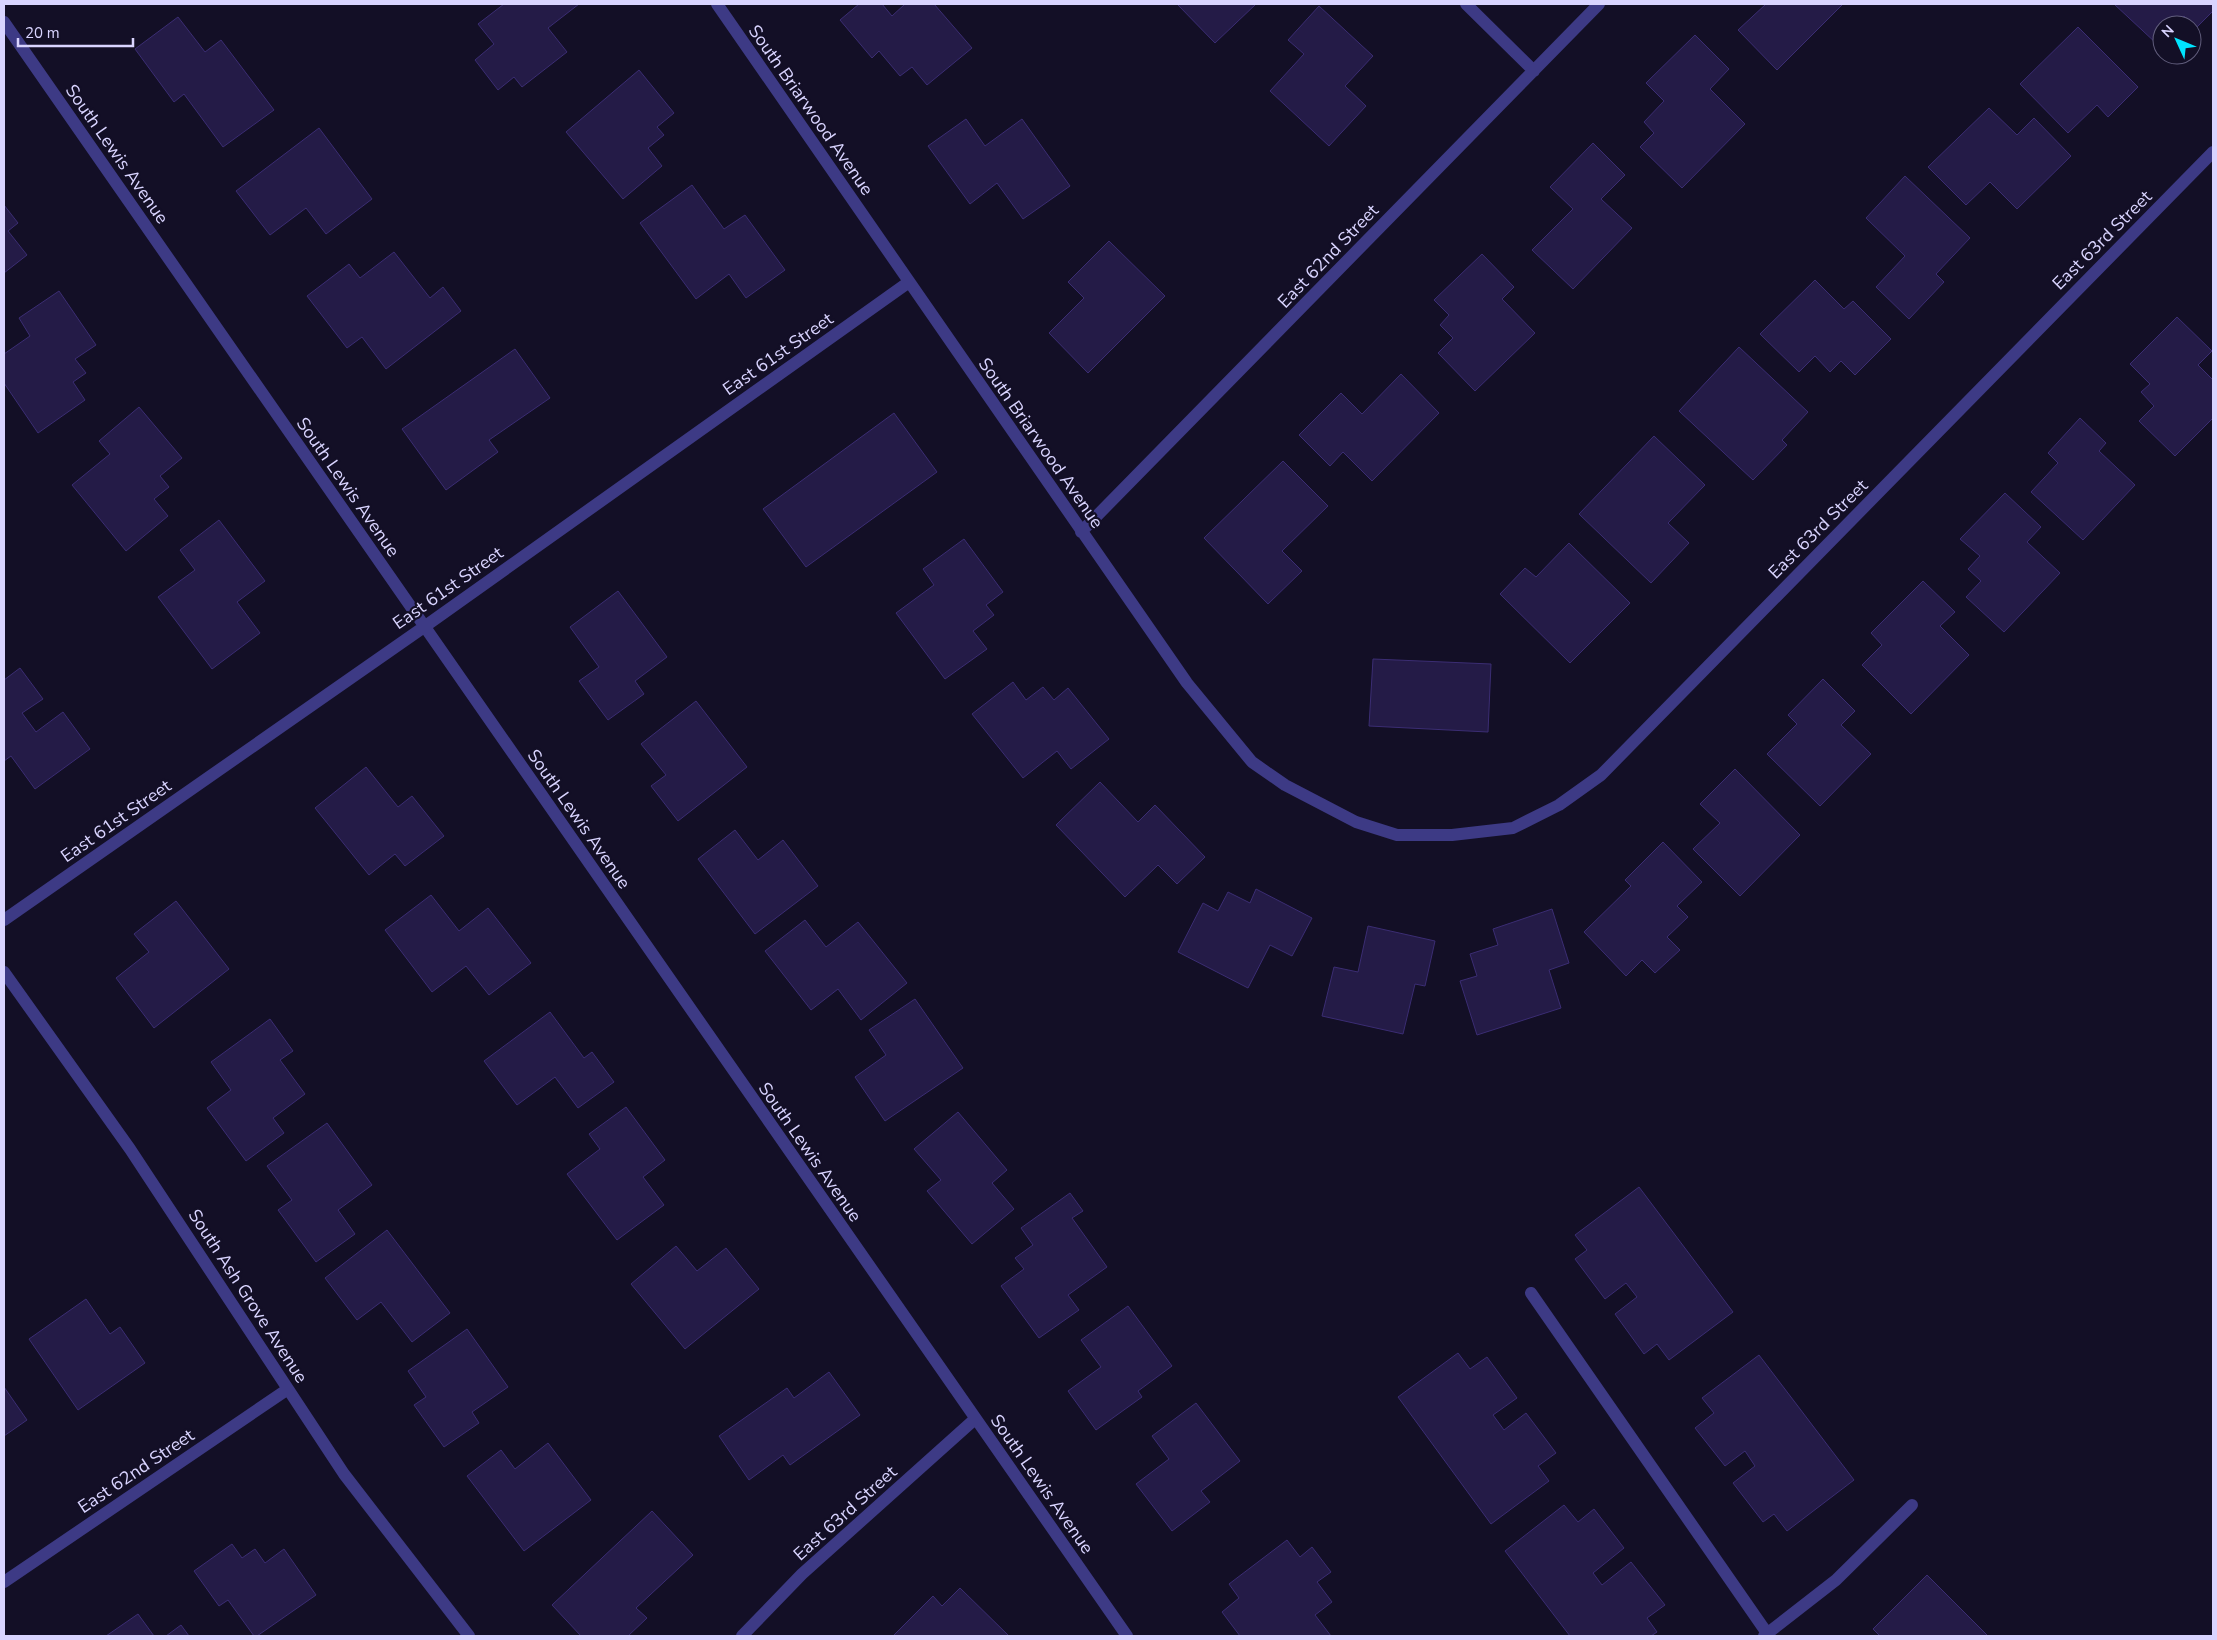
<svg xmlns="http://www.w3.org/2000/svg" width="2217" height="1640" font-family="'Nunito Sans',sans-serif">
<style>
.building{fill:#241b47;stroke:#3b2d73}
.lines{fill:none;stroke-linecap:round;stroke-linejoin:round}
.minor{stroke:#3d3a85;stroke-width:12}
.labels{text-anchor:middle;stroke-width:4.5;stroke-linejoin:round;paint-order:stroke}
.street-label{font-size:18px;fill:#d9d4ff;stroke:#130f26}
</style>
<rect width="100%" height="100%" fill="#130f26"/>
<path class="building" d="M504 4H579L548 28 567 52 522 87 514 77 498 90 475 60 494 44 478 24Z
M859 4H882L892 16 905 4H934L972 48 927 85 912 67 900 76 879 51 872 58 840 20Z
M1177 4H1256L1215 43Z
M1766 4H1843L1777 70 1738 30Z
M2114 4H2213V11L2196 28 2184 16 2175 25H2162V39L2157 44Z
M1319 6 1373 56 1345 86 1366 106 1329 146 1270 91 1304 54 1288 40Z
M178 17 205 52 221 40 274 110 223 147 184 94 174 102 135 49Z
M2078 27 2138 87 2108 117 2097 105 2068 133 2020 84Z
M1695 35 1729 69 1710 89 1745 124 1682 188 1640 147 1654 133 1644 122 1664 101 1646 83Z
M639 70 674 113 657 127 664 135 648 148 662 166 623 199 566 132Z
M1989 108 2017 135 2034 118 2071 156 2017 209 1990 182 1966 205 1928 167Z
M966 119 985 146 1022 119 1070 186 1023 219 997 183 970 204 928 146Z
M319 128 372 199 326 234 306 208 270 235 236 191Z
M1593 143 1625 175 1601 199 1632 228 1573 289 1532 250 1573 209 1550 187Z
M1905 176 1970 238 1936 274 1944 282 1909 319 1876 287 1905 256 1866 218Z
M692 185 724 229 745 215 785 270 746 298 729 274 696 299 640 223Z
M4 205 18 223 8 231 27 255 4 273Z
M1109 241 1165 296 1088 373 1049 333 1084 298 1068 282Z
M394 252 430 298 443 287 461 311 386 369 362 337 347 348 307 296 349 264 360 278Z
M1482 254 1514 287 1502 299 1535 333 1475 391 1438 353 1453 338 1440 325 1449 315 1434 300Z
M1815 280 1844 309 1853 301 1891 339 1855 375 1841 361 1830 372 1815 356 1799 372 1760 334Z
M59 291 96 345 75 359 86 373 73 382 85 400 38 433 4 383V354L30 336 19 318Z
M2177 317 2212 351 2198 365 2213 380V418L2175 456 2139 421 2154 406 2141 392 2150 384 2130 364Z
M1739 347 1808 412 1782 440 1787 445 1753 480 1679 411Z
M515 349 550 398 489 440 498 452 446 490 402 429Z
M1401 374 1439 413 1372 481 1343 452 1330 466 1299 435 1341 393 1362 414Z
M139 407 182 458 160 476 169 487 154 499 168 516 126 551 72 485 110 454 99 441Z
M894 413 937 472 806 567 763 509Z
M2080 418 2106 443 2099 451 2135 485 2083 540 2031 492 2058 463 2048 453Z
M1654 436 1705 485 1668 523 1689 543 1651 583 1579 514Z
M1283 461 1328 506 1282 551 1302 571 1268 604 1204 538Z
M2005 493 2041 527 2027 542 2060 573 2004 632 1966 597 1981 581 1968 569 1980 556 1960 539Z
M219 520 265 581 237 602 260 633 212 669 158 597 195 570 180 550Z
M964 539 1003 592 986 605 994 615 973 631 987 649 945 679 896 613 934 585 923 569Z
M1569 543 1630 603 1570 663 1500 594 1525 568 1536 577Z
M1923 581 1955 612 1940 626 1969 655 1911 714 1862 665 1882 645 1871 633Z
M618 591 667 657 635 681 644 694 608 720 579 681 599 667 570 627Z
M1373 659 1491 664 1488 732 1369 726Z
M20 668 43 699 22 713 36 732 63 712 90 749 35 789 11 756 4 761V680Z
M1823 679 1855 711 1841 725 1871 754 1820 806 1767 754 1797 724 1788 715Z
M1013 682 1026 700 1043 687 1054 700 1068 688 1109 739 1071 769 1057 751 1023 778 972 714Z
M696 701 747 767 678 821 651 786 666 775 641 744Z
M366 767 398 807 412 796 444 836 405 866 395 854 369 875 315 808Z
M1735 769 1800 835 1740 896 1693 849 1720 823 1700 804Z
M1100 782 1138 822 1155 805 1205 857 1177 884 1158 865 1125 897 1056 825Z
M735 830 758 860 783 840 818 886 755 934 698 859Z
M1663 842 1702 882 1677 906 1688 917 1667 937 1680 950 1655 973 1642 960 1626 976 1584 932 1631 886 1625 880Z
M1256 889 1312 918 1292 956 1270 945 1248 988 1178 952 1203 903 1218 911 1228 892 1250 903Z
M431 895 459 931 488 908 531 963 489 995 466 966 432 992 385 930Z
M176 901 229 969 154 1028 116 978 149 952 134 934Z
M1552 909 1569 963 1549 970 1561 1008 1477 1035 1460 981 1477 976 1470 954 1498 945 1493 929Z
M805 920 826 947 858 922 907 983 861 1020 838 989 811 1010 765 951Z
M1368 926 1435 941 1425 986 1415 984 1403 1034 1322 1016 1334 967 1358 972Z
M915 999 963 1068 885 1121 855 1077 886 1055 869 1030Z
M550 1012 584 1058 592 1052 614 1082 578 1108 555 1077 517 1105 484 1061Z
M270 1019 293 1051 280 1060 305 1094 273 1118 284 1133 246 1161 207 1108 231 1090 211 1062Z
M626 1107 665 1160 643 1177 664 1205 617 1240 567 1174 600 1149 589 1134Z
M958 1112 1007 1170 992 1183 1014 1209 972 1244 927 1191 941 1180 914 1149Z
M327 1123 372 1185 338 1210 355 1234 316 1262 278 1210 292 1200 267 1166Z
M1639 1187 1733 1312 1669 1360 1657 1344 1644 1354 1615 1314 1637 1297 1626 1283 1605 1299 1575 1259 1587 1250 1575 1235Z
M1070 1193 1083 1211 1072 1218 1107 1267 1068 1295 1079 1310 1039 1338 1001 1286 1024 1269 1015 1258 1033 1245 1021 1228Z
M387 1230 450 1313 412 1342 381 1302 357 1320 325 1278Z
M676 1246 697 1271 726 1248 759 1289 685 1349 631 1284Z
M86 1299 110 1334 120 1327 145 1363 78 1410 29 1339Z
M1128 1306 1172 1366 1138 1391 1142 1397 1096 1430 1068 1391 1101 1367 1081 1340Z
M467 1329 508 1387 472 1412 479 1423 444 1447 414 1405 426 1397 408 1371Z
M1458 1353 1470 1369 1487 1357 1517 1398 1493 1415 1504 1430 1526 1413 1556 1453 1538 1466 1549 1481 1491 1524 1398 1397Z
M1759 1355 1854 1480 1787 1531 1774 1514 1763 1522 1733 1483 1755 1466 1745 1451 1725 1466 1695 1428 1714 1413 1702 1398Z
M829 1372 860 1415 790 1465 783 1455 749 1480 719 1436 787 1388 794 1398Z
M4 1387 27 1420 4 1436Z
M1196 1403 1240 1461 1201 1491 1210 1502 1172 1531 1136 1484 1169 1459 1152 1436Z
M548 1443 591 1500 524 1551 467 1476 501 1450 515 1469Z
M1564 1505 1578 1522 1594 1509 1624 1548 1593 1573 1602 1585 1631 1562 1665 1605 1647 1618 1657 1632 1651 1636H1570L1505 1551Z
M652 1511 693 1555 636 1608 647 1618 628 1636H581L552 1605Z
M1287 1540 1300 1557 1312 1547 1331 1572 1317 1582 1332 1602 1315 1615 1331 1636H1240L1222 1612 1239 1598 1229 1584Z
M232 1544 242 1558 255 1549 265 1563 284 1549 316 1595 257 1636H254L228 1600 219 1606 194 1571Z
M1927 1575 1988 1636H1880L1873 1629Z
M960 1588 1009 1636H893L933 1596 942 1606Z
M138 1614 154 1636H106Z
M181 1625 189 1636H166Z"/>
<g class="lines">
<path class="minor" d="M717 4 1187 683 1252 762 1285 785 1356 822 1397 835H1452L1513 828 1559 805 1601 775 2213 152
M1466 4 1534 71
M4 22 1127 1636
M1081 532 1599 4
M4 920 424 627 909 282
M4 972 130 1149 344 1474 469 1636
M1531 1293 1769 1636
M4 1582 288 1389
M742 1636 802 1574 975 1419
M1764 1636 1836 1580 1912 1505"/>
</g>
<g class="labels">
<g class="street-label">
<text transform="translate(811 110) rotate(55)" y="6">South Briarwood Avenue</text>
<text transform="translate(117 154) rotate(55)" y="6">South Lewis Avenue</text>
<text transform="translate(2102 240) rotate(-45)" y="6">East 63rd Street</text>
<text transform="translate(1328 256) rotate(-46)" y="6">East 62nd Street</text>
<text transform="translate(778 354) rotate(-35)" y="6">East 61st Street</text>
<text transform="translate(1041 443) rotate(55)" y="6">South Briarwood Avenue</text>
<text transform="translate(348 487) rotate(55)" y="6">South Lewis Avenue</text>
<text transform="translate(1818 529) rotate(-45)" y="6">East 63rd Street</text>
<text transform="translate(448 588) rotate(-35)" y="6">East 61st Street</text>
<text transform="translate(579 819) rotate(55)" y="6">South Lewis Avenue</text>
<text transform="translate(116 821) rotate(-35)" y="6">East 61st Street</text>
<text transform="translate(810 1152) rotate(55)" y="6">South Lewis Avenue</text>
<text transform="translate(248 1296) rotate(57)" y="6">South Ash Grove Avenue</text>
<text transform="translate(136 1471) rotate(-34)" y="6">East 62nd Street</text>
<text transform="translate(1042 1484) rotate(55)" y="6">South Lewis Avenue</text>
<text transform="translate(845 1513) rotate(-42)" y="6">East 63rd Street</text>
</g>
</g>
<rect width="2217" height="1640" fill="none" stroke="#d9d4ff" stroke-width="10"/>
<g transform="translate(2177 40) rotate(314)"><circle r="24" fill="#130f26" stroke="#625e7d"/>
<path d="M0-4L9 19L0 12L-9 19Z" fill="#00e5ff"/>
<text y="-8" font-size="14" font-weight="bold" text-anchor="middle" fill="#d9d4ff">N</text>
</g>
<path d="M18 38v8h115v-8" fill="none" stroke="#d9d4ff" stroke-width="2.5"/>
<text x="25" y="38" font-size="15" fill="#d9d4ff" stroke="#130f26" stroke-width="4" paint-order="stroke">20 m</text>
</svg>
